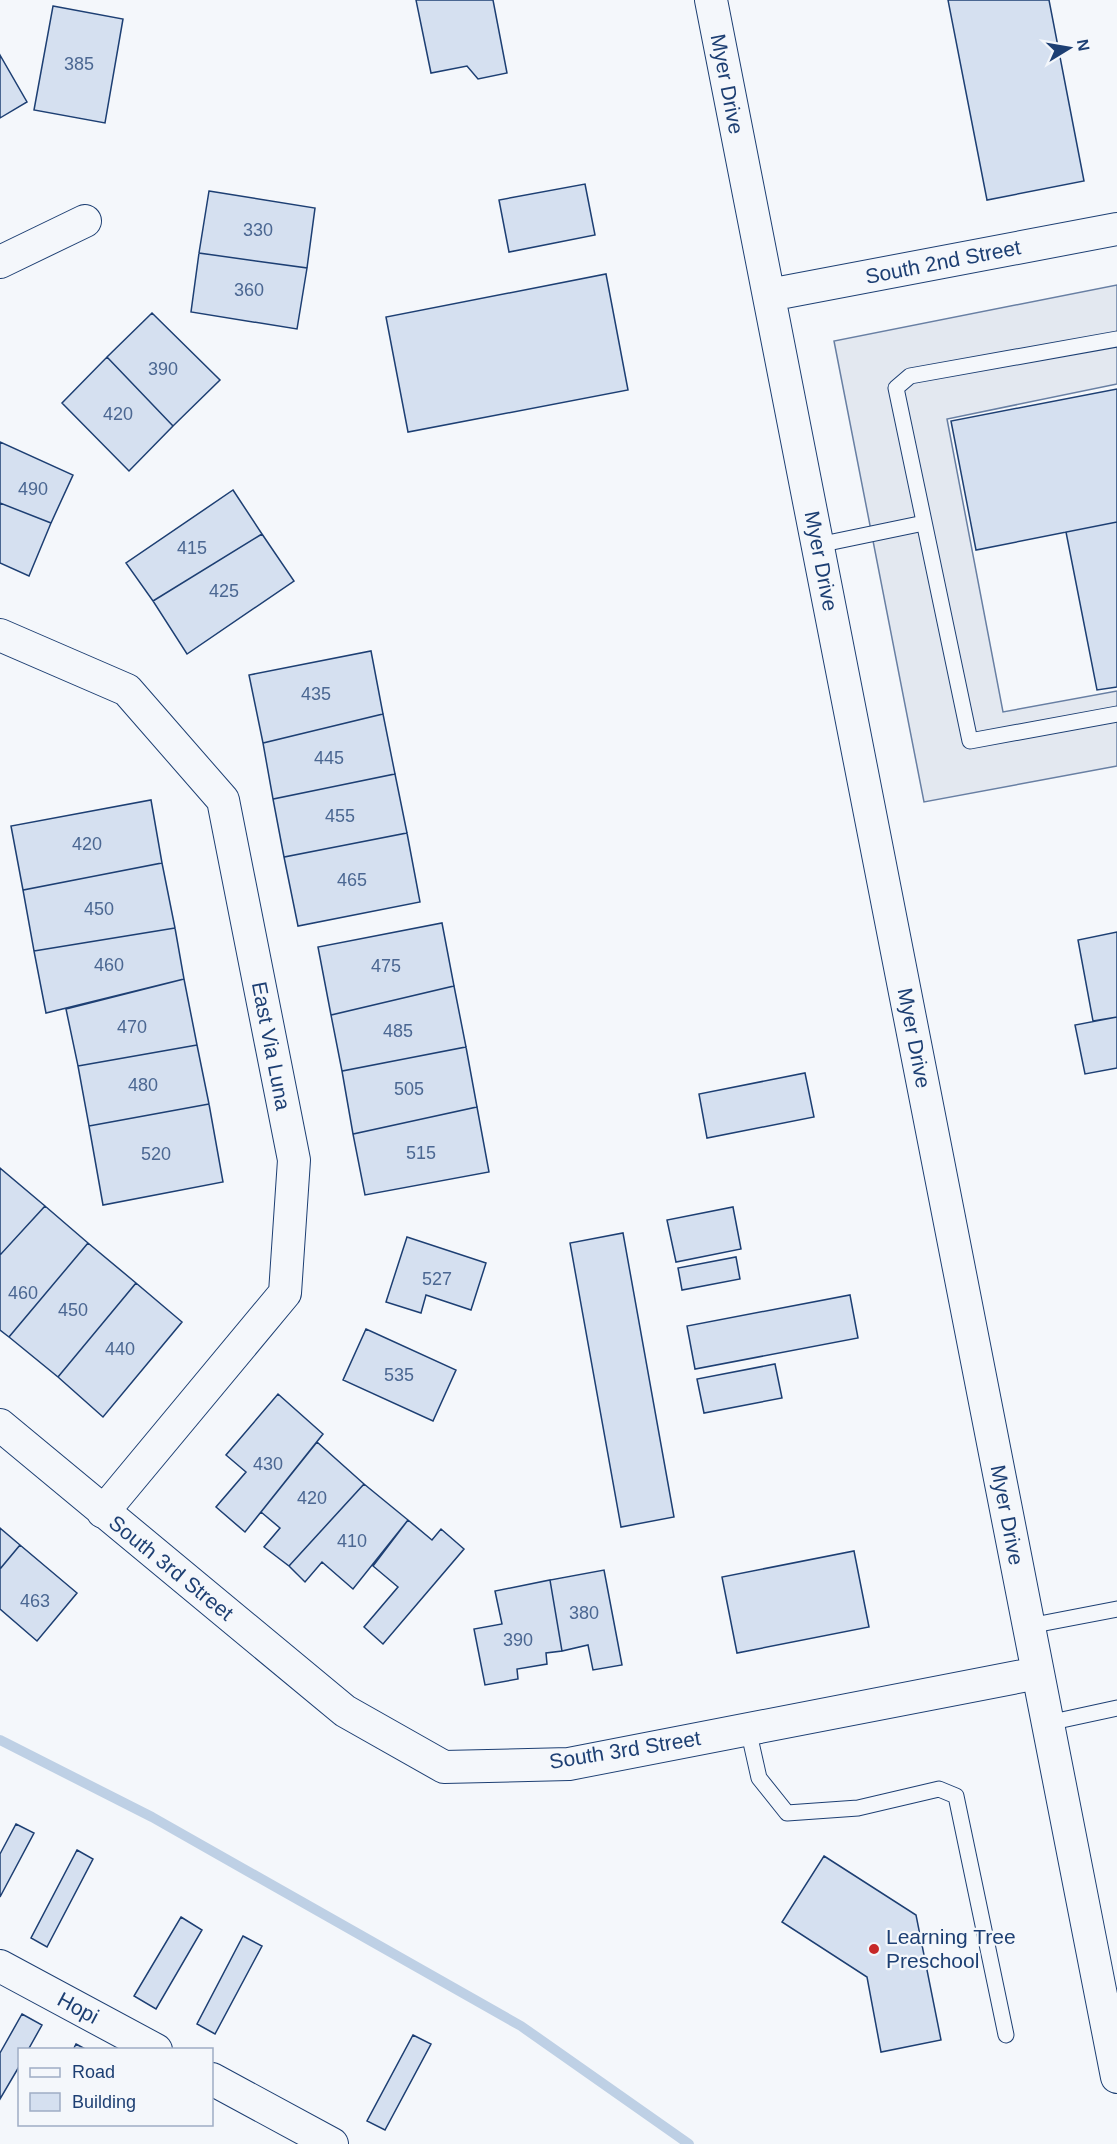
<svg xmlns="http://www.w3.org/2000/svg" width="1117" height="2144" font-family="Arial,sans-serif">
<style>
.parking{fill:#e3e8f0;stroke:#687fa3;stroke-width:1.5}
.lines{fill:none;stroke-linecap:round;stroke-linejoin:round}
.stream{stroke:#bed0e5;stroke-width:10}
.building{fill:#d5e0f0;stroke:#1d3f73;stroke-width:1.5}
.service-casing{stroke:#1d3f73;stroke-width:17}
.minor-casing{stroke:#1d3f73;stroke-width:34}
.service{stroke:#f4f7fb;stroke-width:15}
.minor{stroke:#f4f7fb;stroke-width:32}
.poi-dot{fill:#c62828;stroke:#f4f7fb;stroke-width:2}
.labels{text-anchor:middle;stroke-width:4.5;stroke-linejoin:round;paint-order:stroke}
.number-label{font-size:18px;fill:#4b6792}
.street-label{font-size:21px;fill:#1d3f73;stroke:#f4f7fb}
.poi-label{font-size:21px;fill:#1d3f73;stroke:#f4f7fb;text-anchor:start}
</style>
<rect width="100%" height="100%" fill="#f4f7fb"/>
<path class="parking" d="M1117 285V384L947 419 1003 712 1117 691V766L924 802 834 341Z"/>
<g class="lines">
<path class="stream" d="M0 1740 152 1817 521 2026 689 2144"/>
</g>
<path class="building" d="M416 0H493L507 73 478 79 467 66 431 73Z
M948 0H1049L1084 181 987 200Z
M53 6 123 19 105 123 34 110Z
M0 55 27 102 0 118Z
M585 184 595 235 509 252 499 200Z
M209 191 315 208 307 268 199 253Z
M199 253 307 268 297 329 191 312Z
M606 274 628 390 408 432 386 317Z
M152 313 220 380 173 426 107 357Z
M107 357 173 426 129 471 62 403Z
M1117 389V522L976 550 951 421Z
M0 442 73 475 51 523 0 503Z
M233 490 262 534 153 601 126 563Z
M0 503 51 523 29 576 0 563Z
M1117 522V687L1097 690 1066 532Z
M262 534 294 581 187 654 153 601Z
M371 651 383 714 263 743 249 675Z
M383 714 395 774 273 799 263 743Z
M395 774 407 833 284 857 273 799Z
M151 800 162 863 23 890 11 826Z
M407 833 420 902 298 926 284 857Z
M162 863 175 928 34 951 23 890Z
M442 923 454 986 331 1015 318 947Z
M175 928 184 979 46 1013 34 951Z
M1117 932V1017L1093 1021 1078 940Z
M184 979 197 1045 78 1066 66 1009Z
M454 986 466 1047 342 1071 331 1015Z
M1117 1017V1068L1085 1074 1075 1025Z
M197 1045 209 1104 89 1126 78 1066Z
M466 1047 477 1107 353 1134 342 1071Z
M805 1073 814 1117 707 1138 699 1094Z
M209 1104 223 1182 103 1205 89 1126Z
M477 1107 489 1172 365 1195 353 1134Z
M0 1168 45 1206 0 1255Z
M45 1206 88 1243 9 1337 0 1330V1255Z
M733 1207 741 1249 676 1262 667 1220Z
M623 1233 674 1517 621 1527 570 1243Z
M407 1237 486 1263 471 1310 426 1295 421 1313 386 1302Z
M88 1243 136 1283 58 1377 9 1337Z
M736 1257 740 1279 682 1290 678 1268Z
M136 1283 182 1322 103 1417 58 1377Z
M850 1295 858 1338 695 1369 687 1326Z
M366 1329 456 1370 433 1421 343 1380Z
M775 1364 782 1398 704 1413 697 1379Z
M278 1394 323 1434 245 1532 216 1507 246 1472 226 1455Z
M317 1442 364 1484 289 1566 264 1547 280 1528 261 1512Z
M364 1484 408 1520 353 1589 322 1562 305 1582 289 1566Z
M408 1520 432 1540 441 1529 464 1549 383 1644 364 1627 398 1587 373 1566Z
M0 1528 20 1545 0 1569Z
M20 1545 77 1593 37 1641 0 1609V1569Z
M854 1551 869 1627 737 1653 722 1577Z
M604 1570 622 1665 593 1670 588 1645 562 1651 550 1580Z
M550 1580 562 1651 546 1653 547 1664 517 1669 518 1679 485 1685 474 1629 502 1624 495 1591Z
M16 1824 34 1833 0 1897V1854Z
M77 1850 93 1859 47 1947 31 1938Z
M824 1856 916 1915 941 2040 881 2052 867 1977 782 1922Z
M181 1917 202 1930 156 2009 134 1996Z
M243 1936 262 1946 215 2034 197 2024Z
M22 2014 42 2025 28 2050H20V2065L0 2099V2053Z
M413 2035 431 2044 385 2130 367 2121Z
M76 2044 87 2050H73Z"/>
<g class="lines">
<g class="service-casing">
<path id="service" d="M1117 339 910 376 896 388 970 741 1117 714
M818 545 924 523
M1029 1626 1117 1609
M1048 1723 1117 1708
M748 1729 759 1778 787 1813 858 1808 939 1789 956 1796 1006 2035"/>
</g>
<g class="minor-casing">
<path id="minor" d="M711 0 1117 2077
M0 262 85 221
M769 295 1117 229
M0 635 127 690 223 800 294 1160 285 1293 103 1512
M0 1425 345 1711 444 1767 569 1764 1038 1673
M0 1966 156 2050
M212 2079 332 2144"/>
</g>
<use href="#service" class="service"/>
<use href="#minor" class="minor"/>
</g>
<circle class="poi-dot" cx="874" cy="1949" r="6"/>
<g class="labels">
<g class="number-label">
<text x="79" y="70">385</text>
<text x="258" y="236">330</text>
<text x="249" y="296">360</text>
<text x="163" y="375">390</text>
<text x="118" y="420">420</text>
<text x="33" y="495">490</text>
<text x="192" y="554">415</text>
<text x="224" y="597">425</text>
<text x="316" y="700">435</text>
<text x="329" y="764">445</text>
<text x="340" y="822">455</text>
<text x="87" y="850">420</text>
<text x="352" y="886">465</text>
<text x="99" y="915">450</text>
<text x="109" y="971">460</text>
<text x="386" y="972">475</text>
<text x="132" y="1033">470</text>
<text x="398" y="1037">485</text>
<text x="143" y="1091">480</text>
<text x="409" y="1095">505</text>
<text x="421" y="1159">515</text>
<text x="156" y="1160">520</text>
<text x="437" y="1285">527</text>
<text x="23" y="1299">460</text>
<text x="73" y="1316">450</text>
<text x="120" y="1355">440</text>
<text x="399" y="1381">535</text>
<text x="268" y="1470">430</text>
<text x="312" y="1504">420</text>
<text x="352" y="1547">410</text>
<text x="35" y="1607">463</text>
<text x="584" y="1619">380</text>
<text x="518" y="1646">390</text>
</g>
<g class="street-label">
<text transform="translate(727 84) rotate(79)" y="7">Myer Drive</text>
<text transform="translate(943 262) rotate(-11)" y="7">South 2nd Street</text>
<text transform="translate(821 561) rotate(79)" y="7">Myer Drive</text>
<text transform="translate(914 1038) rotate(79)" y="7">Myer Drive</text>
<text transform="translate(271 1046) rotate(79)" y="7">East Via Luna</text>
<text transform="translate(1007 1515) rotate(79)" y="7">Myer Drive</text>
<text transform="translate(171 1568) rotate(39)" y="7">South 3rd Street</text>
<text transform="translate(625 1750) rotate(-9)" y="7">South 3rd Street</text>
<text transform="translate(78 2008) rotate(28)" y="7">Hopi</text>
</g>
<g class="poi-label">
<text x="886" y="1944">Learning Tree<tspan x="886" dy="24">Preschool</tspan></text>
</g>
</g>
<rect x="18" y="2048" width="195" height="78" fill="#f4f7fb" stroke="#9eadc5" stroke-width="1.5"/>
<rect x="30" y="2068" width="30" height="9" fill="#f4f7fb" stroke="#9eadc5" stroke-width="1.5"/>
<text x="72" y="2078" font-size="18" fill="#1d3f73">Road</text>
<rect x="30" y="2093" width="30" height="18" fill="#d5e0f0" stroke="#9eadc5" stroke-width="1.5"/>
<text x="72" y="2108" font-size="18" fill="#1d3f73">Building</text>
<g transform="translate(1069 48) rotate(79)" stroke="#f4f7fb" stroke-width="4.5" paint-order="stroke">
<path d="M0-4.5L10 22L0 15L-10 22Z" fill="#1d3f73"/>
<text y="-9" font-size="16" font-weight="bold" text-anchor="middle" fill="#1d3f73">N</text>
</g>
</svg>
